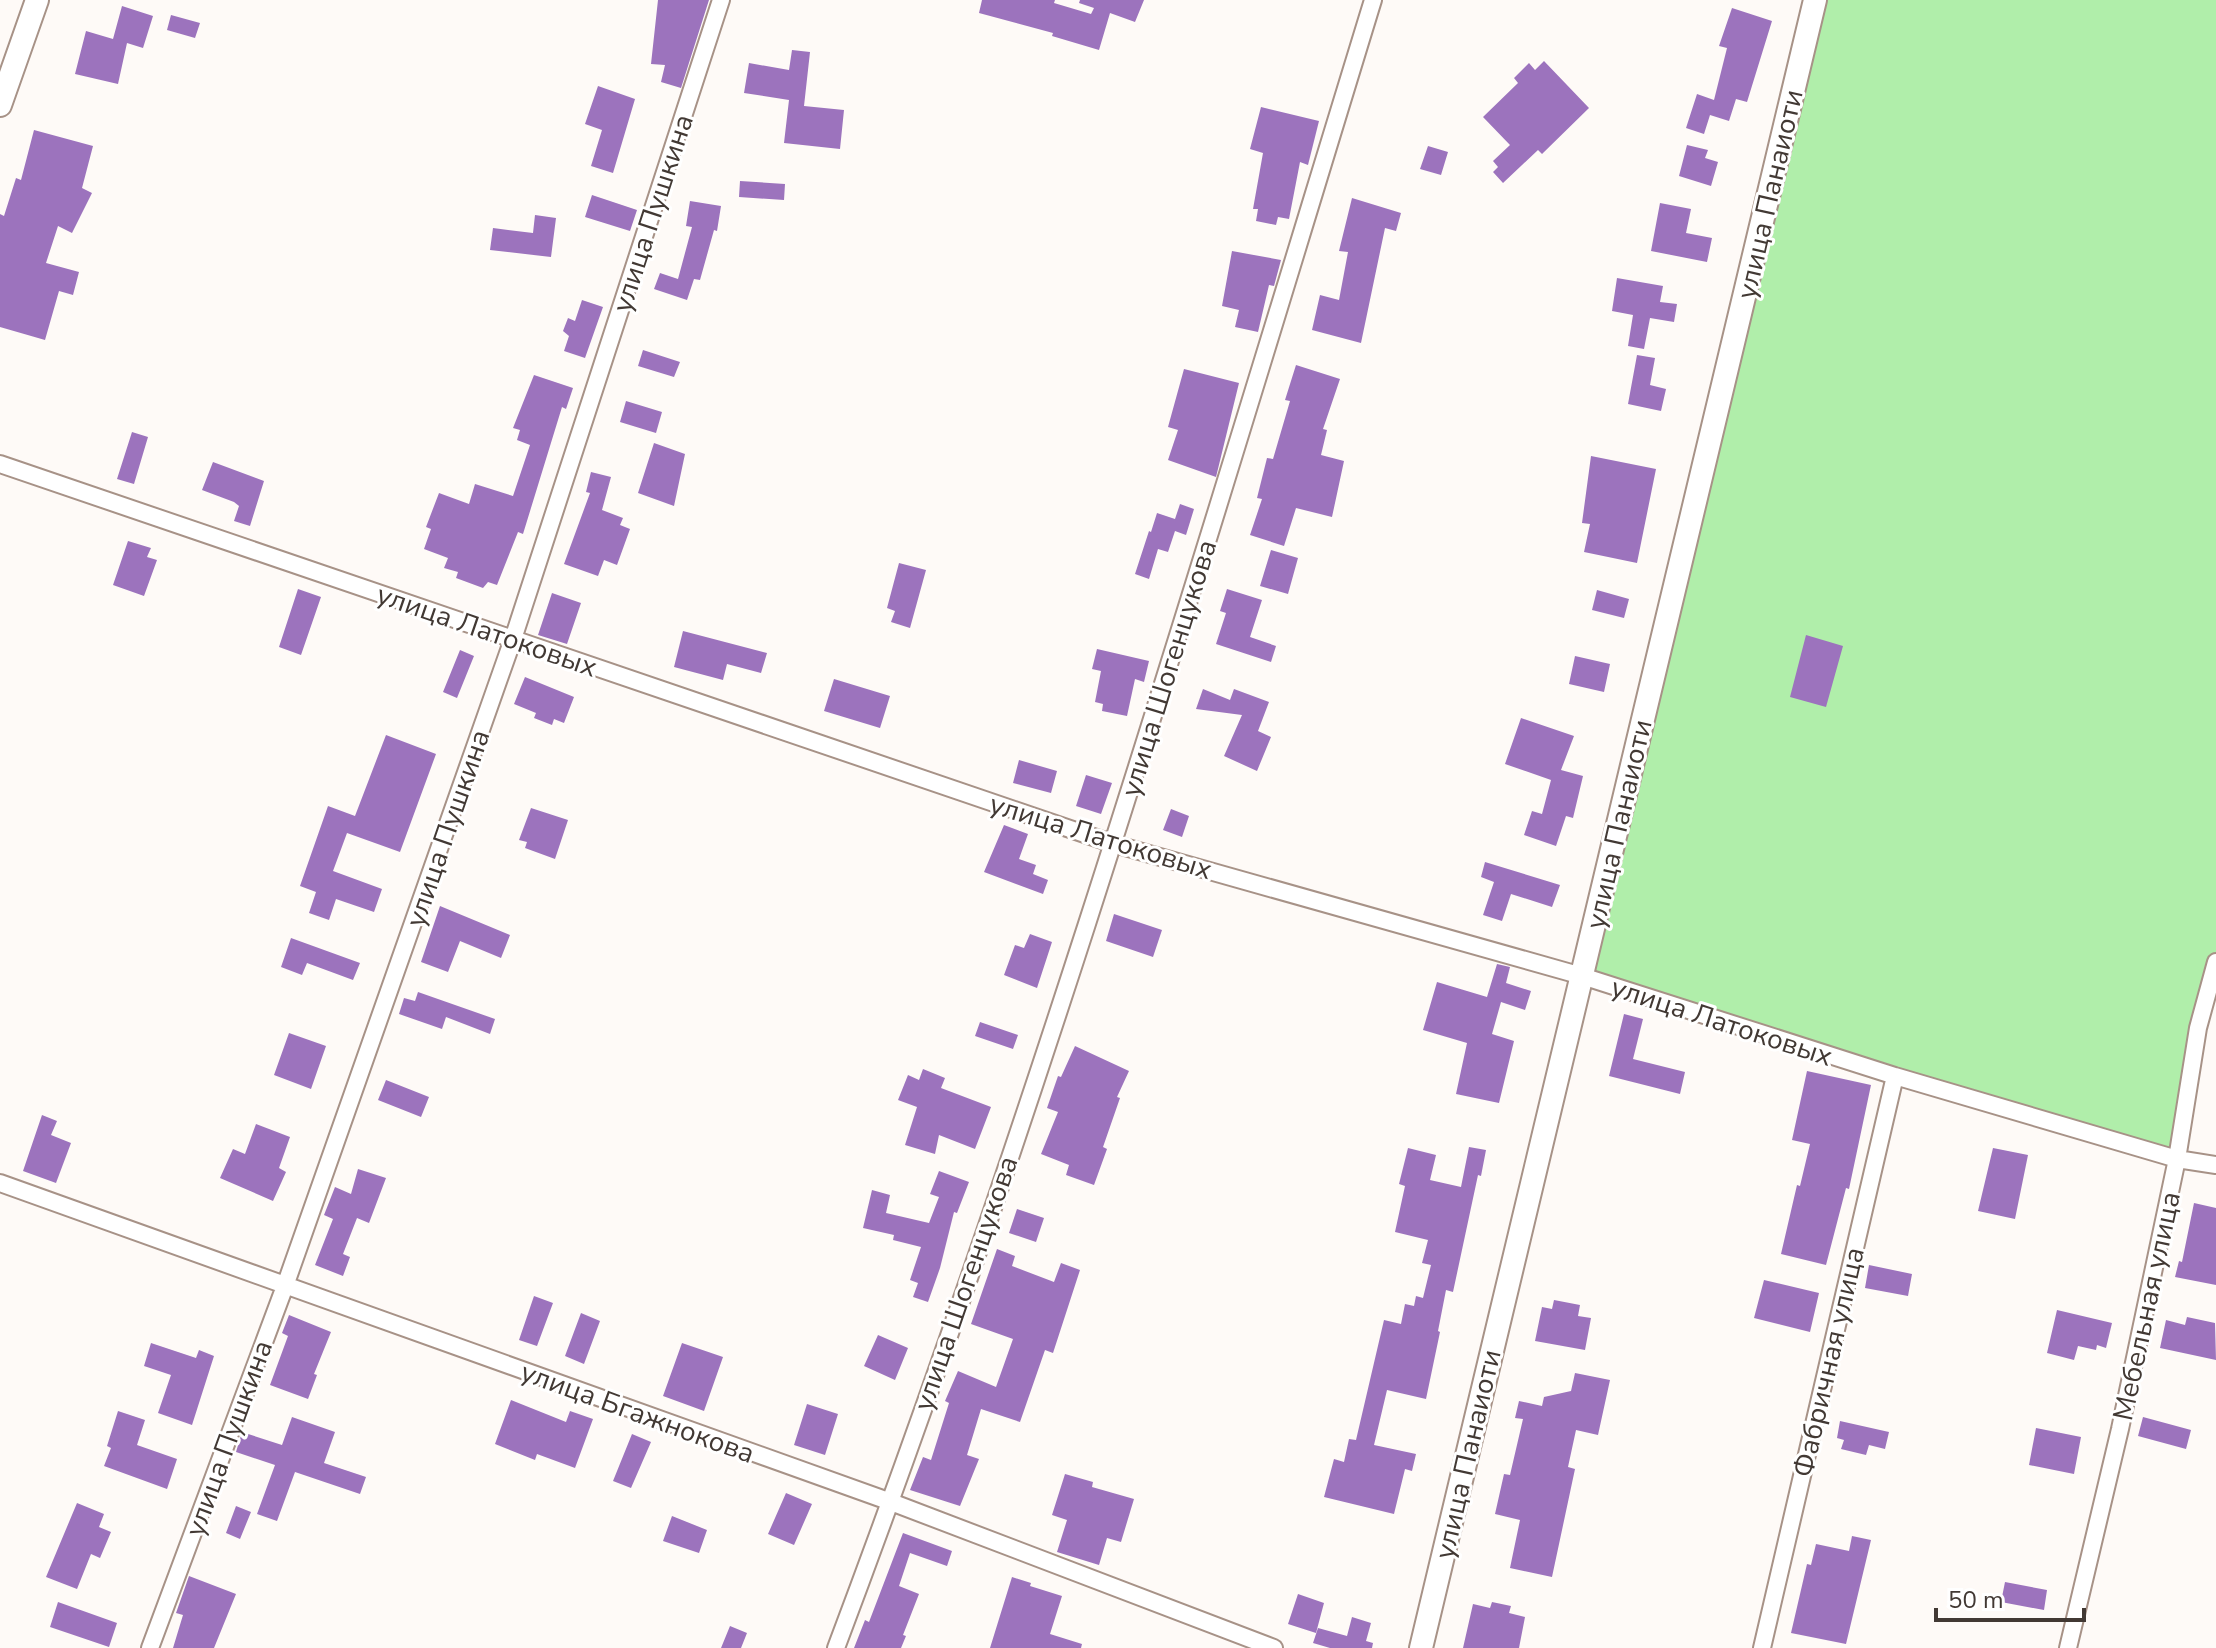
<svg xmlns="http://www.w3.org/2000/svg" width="2216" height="1648" font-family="'Nunito Sans',sans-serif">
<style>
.green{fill:#b0eeaa}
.building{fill:#9c73bd}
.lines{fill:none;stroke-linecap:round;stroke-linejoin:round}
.street-casing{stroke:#a79287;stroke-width:20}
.secondary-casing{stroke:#a79287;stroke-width:26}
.street{stroke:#fff;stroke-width:16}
.secondary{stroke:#fff;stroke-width:22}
.labels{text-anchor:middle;stroke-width:6;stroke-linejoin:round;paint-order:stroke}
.street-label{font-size:28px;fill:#423934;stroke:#fff}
</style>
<rect width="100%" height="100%" fill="#fefaf7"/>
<path class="green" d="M1815 0H2216V962L2177 1159 1582 976Z"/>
<path class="building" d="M658 0H709L681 88 661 82 665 65 651 64Z
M982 0H1055L1054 3 1091 14 1094 8 1079 3 1080 0H1144L1135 22 1110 13 1099 50 1052 36 1053 33 979 13Z
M122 6 153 16 143 48 127 43 118 84 75 74 86 31 113 39Z
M1732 8 1772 21 1747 102 1736 99 1729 121 1710 115 1704 134 1686 128 1697 94 1714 100 1727 48 1719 46Z
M171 15 200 23 195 38 167 30Z
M792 50 810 52 804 106 844 110 840 149 784 143 789 100 744 93 749 63 789 70Z
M1544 61 1589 108 1542 154 1538 150 1503 183 1493 172 1498 167 1493 161 1510 145 1483 117 1518 83 1514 78 1529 63 1535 70Z
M598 86 635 99 613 173 591 166 602 130 585 124Z
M1261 107 1319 121 1308 165 1300 162 1289 219 1278 217 1276 225 1256 221 1258 209H1253L1263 153 1250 149Z
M34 130 93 146 82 188 92 193 72 233 58 226 46 263 79 272 73 295 59 291 45 340 0 327V214L4 216 16 178 21 180Z
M1687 145 1708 150 1705 158 1718 162 1711 186 1679 176Z
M1428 146 1448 152 1441 175 1420 169Z
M740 181 785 184 784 200 739 197Z
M592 195 637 210 630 231 585 217Z
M1352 198 1401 213 1396 231 1385 228 1361 343 1312 330 1320 295 1339 300 1348 252 1339 251Z
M690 201 721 206 717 231 714 230 700 280 694 279 687 300 654 289 660 273 678 279 692 227 686 226Z
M1660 203 1691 209 1686 233 1712 238 1707 262 1651 251Z
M535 215 556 218 551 257 490 250 493 228 533 233Z
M1232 251 1281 260 1274 286 1269 285 1258 332 1235 327 1239 310 1222 306Z
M1617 278 1663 286 1660 302 1677 304 1674 322 1650 318 1644 349 1628 346 1633 315 1612 311Z
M582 300 603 307 585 358 564 351 569 336 563 331 568 318 575 321Z
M643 350 680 362 674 377 638 366Z
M1637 355 1655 358 1650 385 1666 389 1661 411 1628 404Z
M1296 365 1340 379 1323 429 1327 430 1321 455 1344 461 1332 517 1296 508 1284 546 1250 535 1262 499 1257 498 1267 458 1273 459 1290 401 1285 400Z
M1184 369 1239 383 1216 477 1168 460 1178 430 1168 427Z
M534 375 573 388 566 409 562 407 523 534 518 532 497 585 488 582 483 588 456 578 458 572 444 568 448 558 424 549 431 529 426 527 439 493 469 504 475 484 513 496 530 445 517 440 520 430 513 428Z
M626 401 662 412 656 433 620 422Z
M132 432 148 437 134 484 117 479Z
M654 443 685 454 674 506 638 493Z
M1591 456 1656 469 1637 563 1584 552 1590 524 1582 523Z
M213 462 264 481 250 526 234 521 239 506 234 502 202 490Z
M591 472 611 477 602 510 623 518 620 525 630 529 617 565 604 560 598 576 564 564 590 493 586 492Z
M1180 504 1194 509 1186 535 1175 531 1168 552 1158 549 1149 579 1135 574 1149 531 1151 532 1157 513 1175 519Z
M128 541 151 548 147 557 157 560 144 596 113 585Z
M1271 550 1298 558 1288 594 1260 586Z
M899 563 926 570 910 628 891 622 895 611 887 608Z
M298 589 321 597 301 655 279 647Z
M1227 589 1262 600 1250 637 1276 646 1271 662 1216 644 1226 613 1220 611Z
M1597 590 1629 599 1624 618 1592 610Z
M552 593 581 603 567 644 538 635Z
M683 631 767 653 761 673 727 664 723 680 674 667Z
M1806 635 1843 646 1826 707 1790 697Z
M1097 649 1149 661 1144 682 1135 679 1127 716 1102 711 1103 704 1095 702 1101 671 1092 669Z
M460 650 474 656 457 698 443 692Z
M1575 656 1610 664 1604 692 1569 684Z
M525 677 574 697 564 723 554 719 552 725 534 718 536 713 514 704Z
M834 679 890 696 880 728 824 711Z
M1203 689 1230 700 1234 689 1269 702 1258 731 1271 737 1257 771 1224 756 1242 715 1196 709Z
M1521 718 1574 736 1561 770 1583 776 1573 818 1566 816 1556 846 1524 835 1532 811 1542 814 1551 780 1505 764Z
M386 735 436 754 400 852 347 833 333 871 382 889 374 912 336 899 329 920 309 913 316 892 300 886 328 806 355 816Z
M1019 760 1057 771 1051 793 1013 783Z
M1086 775 1112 783 1101 814 1076 806Z
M531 808 568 820 555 859 525 848 527 842 519 840Z
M1171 809 1189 816 1182 837 1163 830Z
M1004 825 1028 834 1019 859 1036 865 1033 874 1048 880 1043 894 984 872Z
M1485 862 1560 885 1552 907 1511 894 1502 921 1483 915 1494 882 1481 877Z
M440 906 510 935 501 958 460 941 448 972 421 962Z
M1114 914 1162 930 1153 957 1106 941Z
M1030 934 1052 942 1037 988 1004 975 1015 945 1024 948Z
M291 938 360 963 353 980 307 963 302 975 281 967Z
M1497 964 1510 967 1506 983 1531 991 1525 1010 1501 1002 1492 1034 1514 1041 1499 1103 1456 1094 1467 1043 1423 1030 1437 982 1487 997Z
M418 992 495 1019 490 1034 446 1017 442 1029 399 1014 404 998 415 1001Z
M1624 1014 1643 1019 1633 1059 1685 1072 1680 1094 1609 1076Z
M980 1022 1018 1035 1013 1049 975 1036Z
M289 1033 326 1046 311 1089 274 1075Z
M1075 1046 1129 1071 1117 1097 1120 1098 1103 1147 1107 1149 1094 1185 1066 1175 1069 1165 1041 1154 1058 1112 1047 1108 1058 1076 1061 1077Z
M923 1069 945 1078 941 1088 991 1107 975 1149 939 1135 935 1154 905 1145 917 1107 898 1100 908 1075 919 1080Z
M1807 1071 1871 1085 1849 1189 1846 1188 1826 1265 1781 1254 1797 1185 1800 1186 1810 1144 1792 1140Z
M386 1080 429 1097 421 1117 378 1100Z
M42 1115 57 1121 51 1135 71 1143 56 1183 23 1171Z
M256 1124 290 1137 279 1168 286 1172 273 1201 220 1178 233 1149 245 1154Z
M1469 1147 1486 1150 1481 1176 1478 1175 1453 1292 1446 1290 1438 1331 1440 1332 1426 1399 1387 1390 1374 1445 1416 1454 1412 1471 1405 1469 1394 1514 1324 1497 1334 1459 1344 1462 1349 1439 1356 1440 1384 1320 1401 1324 1405 1304 1414 1306 1416 1296 1423 1298 1431 1265 1422 1263 1428 1240 1395 1232 1405 1186 1399 1184 1408 1148 1436 1155 1430 1180 1461 1187Z
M1993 1148 2028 1155 2015 1219 1978 1211Z
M358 1169 386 1178 369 1223 357 1218 343 1254 350 1257 343 1276 315 1265 333 1219 324 1215 335 1187 351 1194Z
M939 1171 969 1182 957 1213 954 1212 940 1268 928 1302 913 1297 918 1283 910 1280 921 1247 893 1240 894 1235 863 1228 872 1190 890 1195 886 1213 929 1223 939 1197 930 1194Z
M2194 1203 2216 1208V1285L2175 1277 2179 1261 2182 1262Z
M1017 1209 1044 1218 1036 1242 1009 1233Z
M997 1249 1015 1256 1012 1266 1054 1282 1061 1263 1080 1270 1053 1353 1045 1350 1020 1422 981 1409 967 1455 979 1459 960 1506 910 1490 923 1457 931 1460 949 1403 945 1401 958 1371 996 1387 1013 1339 971 1324Z
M1869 1265 1912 1274 1908 1296 1865 1288Z
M1764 1280 1819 1293 1810 1332 1754 1318Z
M534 1296 553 1303 537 1346 519 1340Z
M1554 1300 1580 1305 1578 1316 1591 1318 1585 1350 1535 1341 1542 1307 1552 1309Z
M2057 1310 2112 1323 2106 1348 2097 1345 2096 1350 2078 1346 2074 1360 2047 1353Z
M581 1313 600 1321 584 1364 565 1356Z
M289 1315 331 1332 314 1374 317 1375 308 1399 270 1385 288 1336 282 1333Z
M2187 1317 2215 1323 2216 1360 2160 1348 2166 1320 2185 1325Z
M878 1335 908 1348 895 1380 864 1366Z
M151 1343 196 1358 199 1350 214 1356 192 1425 158 1413 171 1375 144 1366Z
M682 1343 723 1357 704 1411 663 1396Z
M1575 1373 1610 1380 1598 1435 1576 1430 1568 1467 1575 1469 1552 1577 1510 1568 1520 1520 1495 1514 1504 1474 1510 1475 1523 1419 1515 1418 1519 1401 1542 1406 1544 1397 1571 1391Z
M511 1400 566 1422 570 1411 593 1419 575 1468 537 1454 535 1460 495 1444Z
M807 1404 838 1414 825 1455 794 1445Z
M118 1411 145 1420 137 1445 177 1459 167 1489 104 1466 111 1448 107 1446Z
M292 1417 335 1432 324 1463 366 1477 360 1494 295 1472 277 1521 257 1514 275 1465 236 1452 242 1432 282 1445Z
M2143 1417 2191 1430 2186 1449 2138 1436Z
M1840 1421 1889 1432 1885 1449 1869 1445 1866 1455 1841 1449 1844 1440 1837 1438Z
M2036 1428 2081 1437 2074 1474 2029 1465Z
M632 1434 651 1442 631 1488 613 1481Z
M1065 1474 1093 1482 1092 1487 1134 1499 1121 1542 1107 1538 1099 1565 1057 1552 1067 1520 1052 1515Z
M786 1493 812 1504 794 1545 768 1534Z
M77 1503 104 1514 99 1527 111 1532 100 1558 91 1554 77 1589 46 1577Z
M236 1506 251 1512 240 1539 226 1533Z
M672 1516 707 1530 699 1553 663 1541Z
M903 1533 952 1551 947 1566 910 1553 899 1586 919 1594 903 1635 906 1636 901 1648H854L865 1620 869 1622Z
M1852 1536 1871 1540 1846 1644 1791 1633 1807 1564 1811 1565 1816 1544 1849 1551Z
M189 1576 236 1594 214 1648H173L183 1615 176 1613Z
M1012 1577 1031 1583 1030 1586 1062 1596 1050 1634 1082 1644 1081 1648H990Z
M2005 1582 2047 1590 2044 1610 2001 1602Z
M1298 1594 1324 1603 1316 1633 1288 1624Z
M58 1602 117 1623 109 1647 50 1627Z
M1492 1602 1511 1606 1509 1613 1525 1617 1519 1648H1463L1473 1604 1490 1608Z
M1352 1617 1371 1623 1366 1641 1373 1643 1372 1648H1330L1313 1643 1318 1628 1347 1636Z
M730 1626 747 1633 741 1648H721Z"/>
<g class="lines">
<g class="street-casing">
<path id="street" d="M0 464 1114 844 1582 976 1895 1076 2177 1159 2216 1165
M0 1183 891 1502 1274 1648
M150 1648 285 1286 513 639 721 0
M836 1648C1040 1107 1204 552 1373 0
M1762 1648 1895 1076
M2068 1648 2120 1429 2177 1159 2198 1028 2216 962"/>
</g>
<g class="secondary-casing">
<path id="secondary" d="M0 105 37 0
M1421 1648 1815 0"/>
</g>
<use href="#street" class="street"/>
<use href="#secondary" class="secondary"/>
</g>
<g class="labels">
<g class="street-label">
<text transform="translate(1769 194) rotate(-77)" y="10">улица Панаиоти</text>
<text transform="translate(652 213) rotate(-72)" y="10">улица Пушкина</text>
<text transform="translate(487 630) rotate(19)" y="10">улица Латоковых</text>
<text transform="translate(1168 668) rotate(-73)" y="10">улица Шогенцукова</text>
<text transform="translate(1618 824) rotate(-77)" y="10">улица Панаиоти</text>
<text transform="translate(447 828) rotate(-71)" y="10">улица Пушкина</text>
<text transform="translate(1101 836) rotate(17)" y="10">улица Латоковых</text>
<text transform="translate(1722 1021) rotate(18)" y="10">улица Латоковых</text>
<text transform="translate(965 1283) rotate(-71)" y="10">улица Шогенцукова</text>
<text transform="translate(2146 1306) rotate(-78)" y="10">Мебельная улица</text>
<text transform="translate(1828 1362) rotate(-77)" y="10">Фабричная улица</text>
<text transform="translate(638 1412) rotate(20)" y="10">улица Бгажнокова</text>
<text transform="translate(228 1438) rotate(-70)" y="10">улица Пушкина</text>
<text transform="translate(1467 1454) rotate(-77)" y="10">улица Панаиоти</text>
</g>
</g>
<path d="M1936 1608v12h148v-12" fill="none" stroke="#423934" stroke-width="4"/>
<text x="1948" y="1608" font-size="24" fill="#423934" stroke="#ffffff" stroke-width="6" paint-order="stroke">50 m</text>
</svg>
